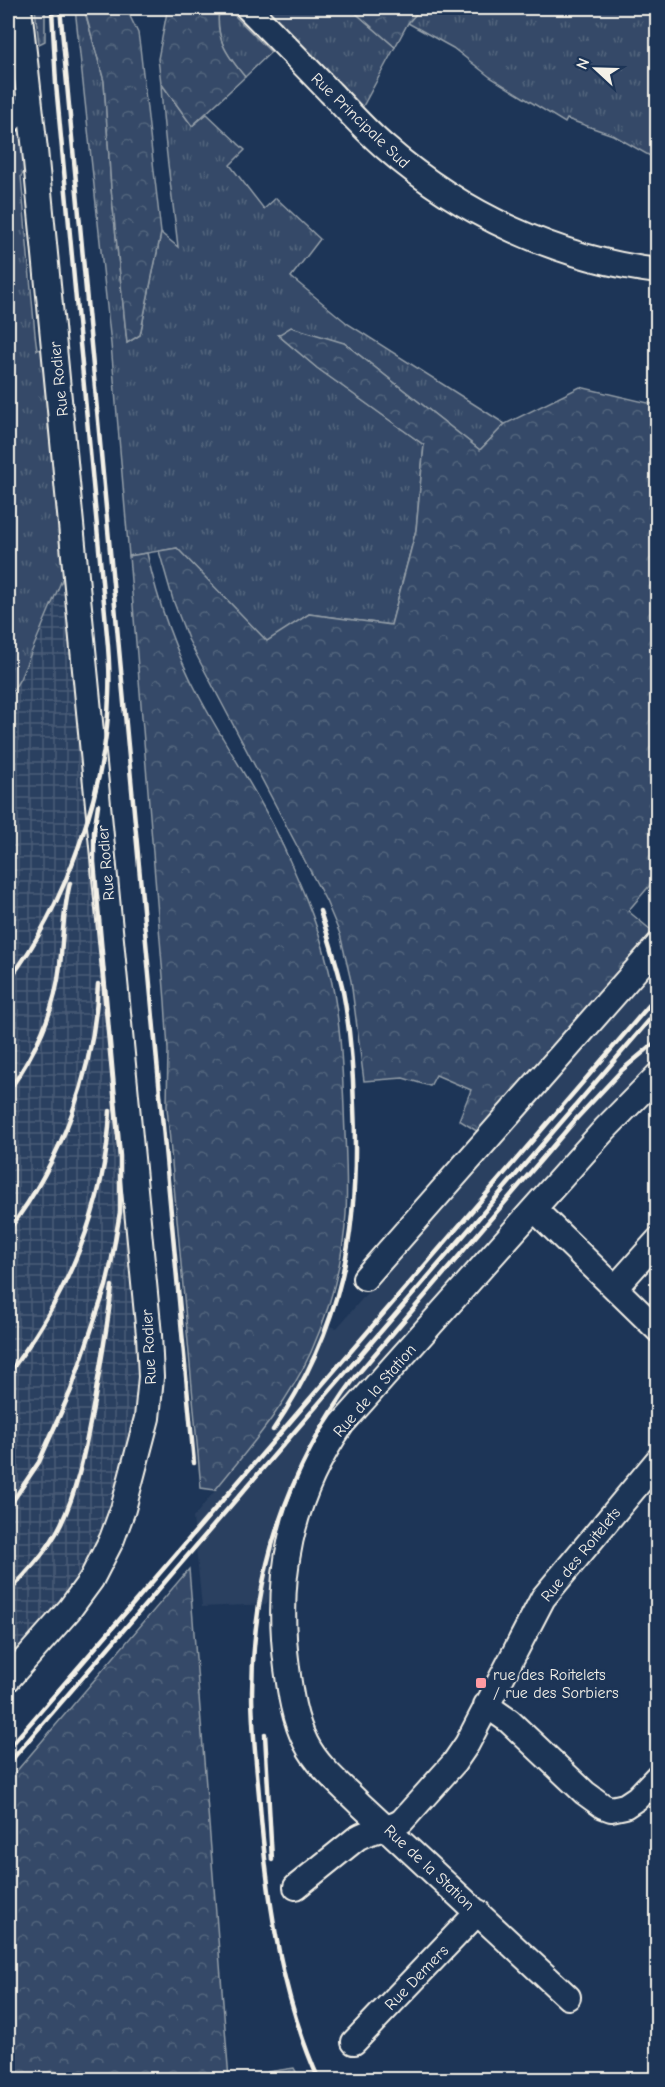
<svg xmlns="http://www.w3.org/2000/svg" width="665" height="2087" font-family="'Comic Neue',sans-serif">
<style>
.built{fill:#2a4060}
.industrial{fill:url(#industrial-grid)}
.grass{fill:url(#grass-tufts);stroke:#949ea8;stroke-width:1.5}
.forest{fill:url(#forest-crowns);stroke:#949ea8;stroke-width:1.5}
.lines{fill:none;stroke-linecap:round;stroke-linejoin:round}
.minor-casing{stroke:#f4f1e8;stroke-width:28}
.minor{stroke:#1d3557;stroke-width:24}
.rail{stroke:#f4f1e8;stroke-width:4.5}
.poi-dot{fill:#ff9aa2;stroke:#1d3557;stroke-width:2}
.labels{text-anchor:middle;stroke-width:5;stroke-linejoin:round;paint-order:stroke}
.street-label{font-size:16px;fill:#f4f1e8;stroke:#1d3557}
.poi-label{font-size:16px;fill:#f4f1e8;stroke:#1d3557;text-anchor:start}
</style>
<defs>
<pattern id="industrial-grid" width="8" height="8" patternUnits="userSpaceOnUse" patternTransform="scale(1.5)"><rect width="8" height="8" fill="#2a4060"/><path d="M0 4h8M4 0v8" fill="none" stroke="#4a5c77"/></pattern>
<pattern id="grass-tufts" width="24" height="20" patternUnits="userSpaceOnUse" patternTransform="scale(1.5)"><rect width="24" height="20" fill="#354a67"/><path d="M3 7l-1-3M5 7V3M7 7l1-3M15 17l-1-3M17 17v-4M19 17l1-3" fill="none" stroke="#53657d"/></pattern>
<pattern id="forest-crowns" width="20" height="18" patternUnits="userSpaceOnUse" patternTransform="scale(1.5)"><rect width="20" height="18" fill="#354a67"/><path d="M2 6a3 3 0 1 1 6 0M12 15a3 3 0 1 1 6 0" fill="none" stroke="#53657d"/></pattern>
</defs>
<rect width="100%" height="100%" fill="#1d3557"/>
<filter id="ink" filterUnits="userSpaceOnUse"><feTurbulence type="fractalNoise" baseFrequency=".0167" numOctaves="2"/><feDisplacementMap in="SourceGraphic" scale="12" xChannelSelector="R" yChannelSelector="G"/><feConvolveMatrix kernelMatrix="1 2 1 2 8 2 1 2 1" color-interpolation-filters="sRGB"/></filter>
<g filter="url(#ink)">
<path class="built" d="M657 960V1063L626 1091 334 1418 284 1523 267 1604 202 1607 193 1518 247 1451 287 1395 310 1353 322 1324 337 1328 486 1155Z"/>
<path class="industrial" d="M66 570 142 1364 139 1405 114 1501 99 1543 73 1587 8 1658V699L20 679Z"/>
<path class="grass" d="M35 8H45V41L39 44Z
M75 8H84L104 81 111 188 127 343 140 335 161 233 178 247C172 192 163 138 161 83L192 126 207 114 245 150 230 165 264 209 276 198 320 239 291 277 348 324 505 424 480 450 344 343 278 335 317 368 424 445 416 530 391 625 309 614 267 642 177 548 129 556 111 344Z
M219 8H227L271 52 245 77C226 54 215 39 219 8Z
M265 8H350L395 47 362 108Z
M421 8H657V142L650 156 613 135 567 119 565 123 490 77 453 48 408 23Z
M17 127 21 128 28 168 21 176 35 334 37 350 46 348 66 570 20 679 8 699V135Z"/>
<path class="forest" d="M84 8H126L138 33 140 47 161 233 140 335 127 343 111 188 104 81Z
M160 8H219C215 39 226 54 245 77L192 126 161 83 158 59 167 12Z
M350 8H421L408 23 395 47Z
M291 327 344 343 480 450 505 424 580 387 657 405 658 742 655 746 658 748 657 877 628 911 657 935 483 1135 459 1120 471 1090 436 1075 430 1086 403 1078 364 1081 351 981 340 934 326 901 188 639 173 600 159 551 177 548 267 641 309 614 391 625 416 530 424 445 317 368 278 335Z
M147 553C158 603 175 651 199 696 223 742 254 786 277 833 297 876 317 920 328 966 340 1012 342 1060 344 1108 345 1143 348 1179 346 1214 343 1261 330 1309 311 1352 288 1403 250 1447 215 1490L201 1488 167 1107 168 1050 165 1001 129 556Z
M189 1569 229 2079H8V1781Z
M294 2068 300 2079H268V2072Z"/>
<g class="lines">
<g class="minor-casing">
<path id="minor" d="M248 8C276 36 303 64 331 93 349 112 366 131 386 148 462 214 558 259 658 271
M8 122 18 111 30 106
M535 1210 658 1330
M365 1278 658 945
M615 1288 658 1240
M8 1679 69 1610 91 1580 112 1539 123 1509 147 1418 151 1377 149 1335 35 150 19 8
M486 1705 509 1721 585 1793 603 1806 611 1809 625 1806 637 1798 658 1776
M296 1887 357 1838C371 1829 389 1830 402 1821L454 1763 467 1744 543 1598 658 1460
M568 1997 360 1804C341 1785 318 1767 306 1743 294 1720 290 1692 287 1668 275 1578 290 1499 342 1424L605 1129 658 1075
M354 2042 478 1912"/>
</g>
<use href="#minor" class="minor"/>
<path class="rail" d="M60 8 194 1463
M8 981C65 908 107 787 109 695 110 675 109 655 107 635L56 84 52 10
M8 1092C35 1053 55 1013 60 965 63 938 63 910 70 883
M8 1231C62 1160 94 1073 98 984
M8 1374C66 1299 106 1206 110 1111
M273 1430C343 1327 360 1230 354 1107 353 1066 350 1026 342 986 336 961 328 936 320 911
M8 1508 39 1462 71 1390 106 1286 111 1264 120 1212V1156L94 862V832L98 805
M8 1593C27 1572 48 1551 61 1524 77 1491 84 1454 91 1418 99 1375 107 1331 112 1286
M265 1734 272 1860
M8 1749 658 995
M8 1764 658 1010
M319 2080C282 1997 269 1909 261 1819 258 1777 252 1735 252 1692 253 1573 286 1470 357 1375L577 1118 622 1070 658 1040"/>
</g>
</g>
<rect class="poi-dot" x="475" y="1677" width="12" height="12" rx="3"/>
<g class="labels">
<g class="street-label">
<text transform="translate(361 120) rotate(44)" y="6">Rue Principale Sud</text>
<text transform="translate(58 379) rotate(-96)" y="6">Rue Rodier</text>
<text transform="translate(105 863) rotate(-95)" y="6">Rue Rodier</text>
<text transform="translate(148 1347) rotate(-93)" y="6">Rue Rodier</text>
<text transform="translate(374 1390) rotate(-49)" y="6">Rue de la Station</text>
<text transform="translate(580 1554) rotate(-51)" y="6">Rue des Roitelets</text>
<text transform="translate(430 1867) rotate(43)" y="6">Rue de la Station</text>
<text transform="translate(416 1977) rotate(-46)" y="6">Rue Demers</text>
</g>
<g class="poi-label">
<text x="493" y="1680">rue des Roitelets<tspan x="493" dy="18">/ rue des Sorbiers</tspan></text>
</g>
</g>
<rect width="665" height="2087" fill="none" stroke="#1d3557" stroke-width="30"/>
<rect x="15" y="15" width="635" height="2057" fill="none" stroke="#f4f1e8" stroke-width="2" filter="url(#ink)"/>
<g transform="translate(596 69) rotate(292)" stroke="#1d3557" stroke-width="4.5" paint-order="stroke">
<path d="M0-4.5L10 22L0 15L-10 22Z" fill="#f4f1e8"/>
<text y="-9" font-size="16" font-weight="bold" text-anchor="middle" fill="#f4f1e8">N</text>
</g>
</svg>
